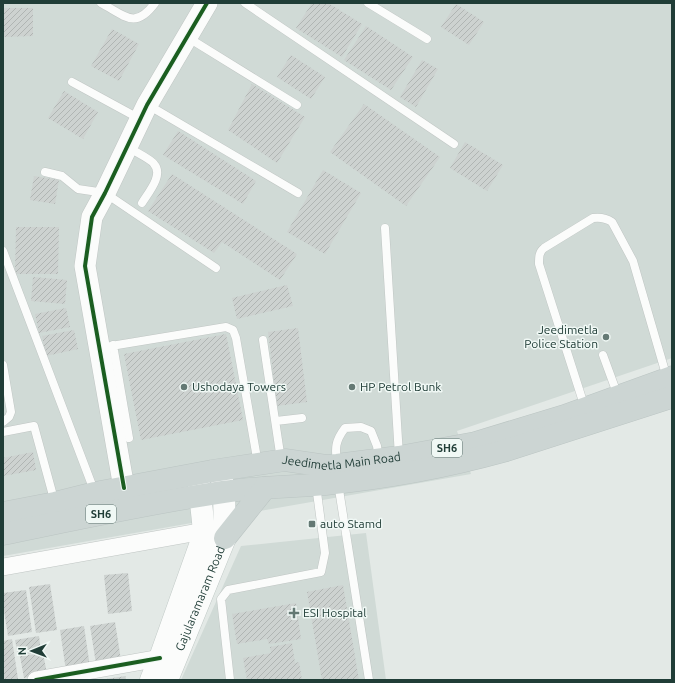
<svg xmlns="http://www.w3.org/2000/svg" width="675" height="683" font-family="Ubuntu,sans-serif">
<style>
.built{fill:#d0dad6}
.building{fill:url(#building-hatch)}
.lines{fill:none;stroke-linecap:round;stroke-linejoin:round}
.service-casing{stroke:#c0c6c4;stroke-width:9}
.minor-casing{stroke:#c0c6c4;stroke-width:18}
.tertiary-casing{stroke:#c0c6c4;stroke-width:22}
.secondary-casing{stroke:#bec7c4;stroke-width:23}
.primary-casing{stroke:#bbc5c3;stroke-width:23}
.service{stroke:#fbfcfb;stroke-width:8}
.minor{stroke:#fbfcfb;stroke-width:17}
.tertiary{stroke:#fbfcfb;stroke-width:21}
.secondary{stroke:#fbfcfb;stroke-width:22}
.primary{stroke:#ccd5d3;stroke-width:22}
.cycleway-casing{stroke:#f0f8f5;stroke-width:6}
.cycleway{stroke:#1b5e20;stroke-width:4}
.poi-dot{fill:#647974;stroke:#f0f8f5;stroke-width:1.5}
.labels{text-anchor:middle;stroke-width:3;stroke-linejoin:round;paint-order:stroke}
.shield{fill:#f0f8f5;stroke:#5e7570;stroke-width:1}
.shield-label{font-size:11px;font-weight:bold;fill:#203d37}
.poi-label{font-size:12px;fill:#203d37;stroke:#f0f8f5;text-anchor:start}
.street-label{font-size:12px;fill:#203d37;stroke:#f0f8f5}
</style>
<defs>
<pattern id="building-hatch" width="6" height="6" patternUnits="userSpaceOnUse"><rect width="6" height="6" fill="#cdd2d0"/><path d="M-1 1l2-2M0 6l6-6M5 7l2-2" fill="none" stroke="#b0b5b3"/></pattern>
</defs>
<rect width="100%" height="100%" fill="#e3e9e6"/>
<path class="built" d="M3 3H672V358L457 431 471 474 3 556Z
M366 533 386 680H181L241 546Z"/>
<path class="building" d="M312 3H328L362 24 342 57 296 28Z
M456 4 484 22 469 45 441 27Z
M3 8H33V36L3 37Z
M366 26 413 57 391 90 344 60Z
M112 29 139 44 119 81 91 66Z
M291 55 325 77 311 99 277 77Z
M422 60 438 69 416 107 400 97Z
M252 84 305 117 277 163 228 130Z
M64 91 98 112 83 139 48 118Z
M364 104 440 157 406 206 330 152Z
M178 131 256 181 243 204 163 155Z
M465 142 503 165 487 191 450 168Z
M323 170 361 193 325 254 287 232Z
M172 174 297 254 280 280 222 242 214 253 148 211Z
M34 176 59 180 55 204 30 200Z
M16 227H59L58 274H15Z
M33 277 67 280 65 304 31 301Z
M287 285 293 306 237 319 232 298Z
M66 308 70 327 39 333 35 314Z
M298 328 307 402 277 406 268 332Z
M74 330 78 349 46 356 42 336Z
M226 334 243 420 141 440 124 354Z
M33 452 36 470 3 476V458Z
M128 573 132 611 108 614 104 575Z
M50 584 57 630 36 633 29 587Z
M343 585 359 680H322L307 592Z
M26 590 32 632 8 636 3 604V593Z
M296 603 301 639 269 644 267 639 237 644 232 614Z
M115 622 121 660 96 664 90 626Z
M84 626 90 667 66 671 60 630Z
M39 636 41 652 18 655 15 640Z
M12 639 18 679 3 680V641Z
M292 643 295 663 299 662 302 680H247L243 658 271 653 270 647Z
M43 653 47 674 24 678 20 656Z
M126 676 125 680H106V679Z"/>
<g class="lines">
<g class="service-casing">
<path id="service" d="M101 3C125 16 135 30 155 3
M245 3 454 144
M368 3 427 39
M187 37 297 105
M72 82 140 119
M148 105 298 193
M128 147C133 151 151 159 154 164 164 175 148 193 142 203
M45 172 62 176 78 189 105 193 216 268
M385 228 399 456
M3 251 95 493
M263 340 281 460
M113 345 129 438
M99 348 226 327 233 330 236 338 258 464
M603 355 618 396
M3 365 11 412 9 417 3 422
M585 408 539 264C539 257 539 252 544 248L593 218C600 217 606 218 612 222L633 261 667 378
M276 421 302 418
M3 432 34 426 55 503
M337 464C335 448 335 441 345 428L361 427 371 431 377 446 379 459
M338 483 369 680
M230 680 221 599 228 590 321 572 325 553 316 485"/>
</g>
<g class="minor-casing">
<path id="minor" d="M3 567 204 531
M36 680 160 658"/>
</g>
<g class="tertiary-casing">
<path id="tertiary" d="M124 488 85 266 92 217 105 193 147 105 207 3"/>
</g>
<g class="secondary-casing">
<g id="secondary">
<path d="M151 680 160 658 203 537 204 531 199 484"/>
<path id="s1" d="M167 680 225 538 224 492 222 480"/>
</g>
</g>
<g class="primary-casing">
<g id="primary">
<path id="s2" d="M3 513 55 503 95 493 212 471 285 460 326 466 337 465 399 457 475 443 564 416 672 377"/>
<path d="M3 534C76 519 149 503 223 492 257 487 291 487 326 484 385 478 446 467 504 451L672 397"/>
<path d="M225 538 265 488"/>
</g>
</g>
<use href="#service" class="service"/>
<use href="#minor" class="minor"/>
<use href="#tertiary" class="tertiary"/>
<use href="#secondary" class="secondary"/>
<use href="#primary" class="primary"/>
<g class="cycleway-casing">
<path id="cycleway" d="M124 488 85 266 92 217 105 193 147 105 207 3
M36 680 160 658"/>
</g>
<use href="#cycleway" class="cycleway"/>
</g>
<g class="poi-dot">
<circle cx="606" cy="337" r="4"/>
<circle cx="184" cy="387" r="4"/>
<circle cx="352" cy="387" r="4"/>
<rect x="308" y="520" width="8" height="8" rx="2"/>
<path d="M292 607h4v4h4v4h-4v4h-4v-4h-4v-4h4z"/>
</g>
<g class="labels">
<g class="shield">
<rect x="432" y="439" width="30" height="18" rx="3"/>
<rect x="86" y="505" width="30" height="18" rx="3"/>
</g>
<g class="shield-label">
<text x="447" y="452">SH6</text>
<text x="101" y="518">SH6</text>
</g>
<g class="poi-label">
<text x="598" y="334" text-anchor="end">Jeedimetla<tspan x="598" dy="14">Police Station</tspan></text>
<text x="192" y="391">Ushodaya Towers</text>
<text x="360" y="391">HP Petrol Bunk</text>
<text x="320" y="528">auto Stamd</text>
<text x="303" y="617">ESI Hospital</text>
</g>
<g class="street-label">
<text dy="4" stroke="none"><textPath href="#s2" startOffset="344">Jeedimetla Main Road</textPath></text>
<text dy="4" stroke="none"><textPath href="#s1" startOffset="88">Gajularamaram Road</textPath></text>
</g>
</g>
<rect width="675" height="683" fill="none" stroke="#203d37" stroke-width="8"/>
<g transform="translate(32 651) rotate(269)" stroke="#f0f8f5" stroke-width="3" paint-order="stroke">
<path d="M0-3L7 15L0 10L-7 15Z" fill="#203d37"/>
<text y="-6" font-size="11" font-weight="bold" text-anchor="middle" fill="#203d37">N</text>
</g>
</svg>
